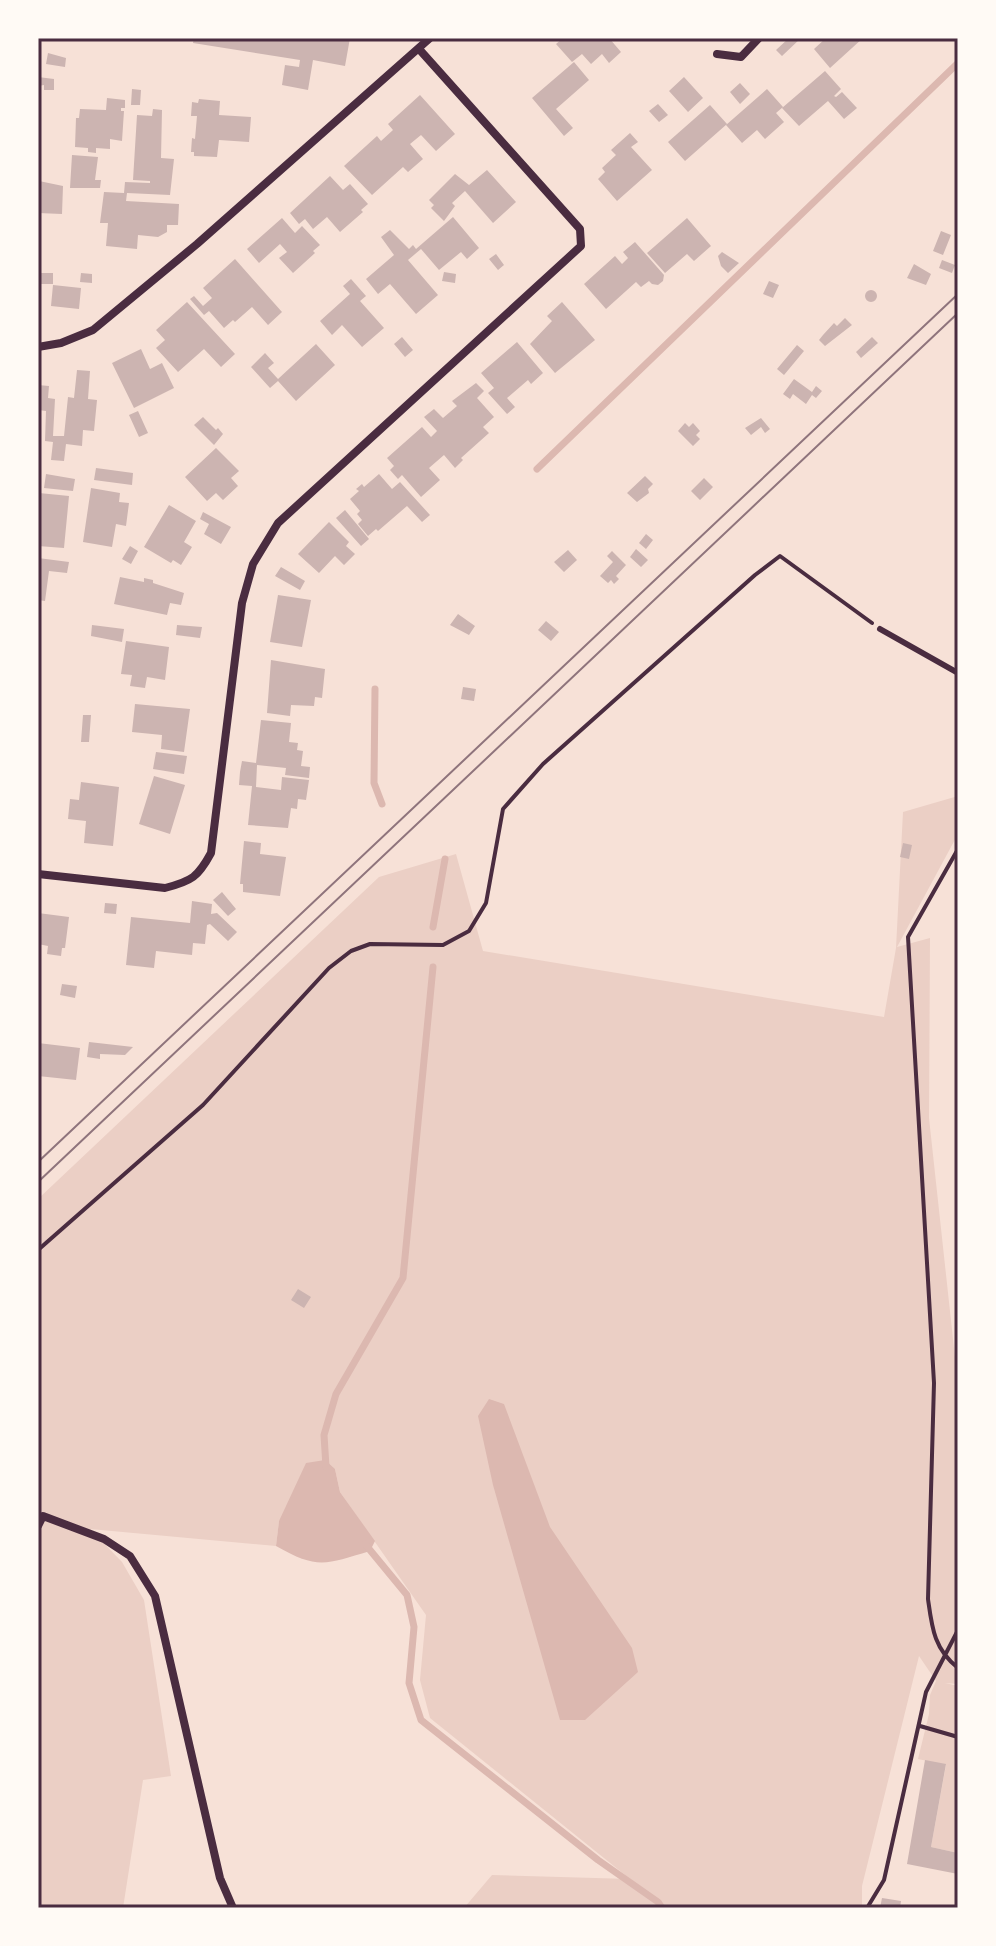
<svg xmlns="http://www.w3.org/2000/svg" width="996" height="1946" font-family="Ubuntu,sans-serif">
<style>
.green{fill:#ebcfc5}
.water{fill:#dcb8b0}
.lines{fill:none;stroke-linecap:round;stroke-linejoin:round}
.stream{stroke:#dcb8b0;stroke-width:7}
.building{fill:#ccb4b1}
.path{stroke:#4a2c40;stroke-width:4}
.service{stroke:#4a2c40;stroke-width:6}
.minor{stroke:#4a2c40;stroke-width:8}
.tram{stroke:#8f747c;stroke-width:2}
.neatline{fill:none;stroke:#4a2c40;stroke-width:3}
</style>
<rect width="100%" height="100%" fill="#f7e1d7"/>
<path class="green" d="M958 796V834L897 947 930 938 929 1118 958 1385V1684L945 1683 958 1686V1853L931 1847 946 1765 918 1759 929 1714 930 1695 936 1681 919 1656 862 1886V1908H464L492 1875 630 1879 430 1718 420 1680 426 1615 340 1492 335 1469 279 1521 276 1546 90 1529 122 1562 144 1600 171 1776 143 1780 123 1908H38V1199L379 877 456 854 483 951 884 1017 896 948 903 812Z"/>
<path class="water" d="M489 1399 504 1404 550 1527 632 1648 638 1672 585 1720H560L493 1485 478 1416Z
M325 1460 335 1469 340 1492 375 1541 370 1551C326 1564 318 1570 276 1546L279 1521 306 1463Z"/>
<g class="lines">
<path class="stream" d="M537 469 958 63
M375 689 374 783 382 804
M433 927 445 859
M326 1467 324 1435 336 1394 403 1278 433 967
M365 1544 407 1595 414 1627 409 1683 421 1720 598 1860 658 1902 662 1908"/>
</g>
<path class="building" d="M194 38H350L345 66 313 60 308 90 282 85 285 65 299 67 300 60 193 43Z
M563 38H609L621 52 609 63 602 54 591 64 582 54 572 62 556 44Z
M789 38H801L782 56 776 50Z
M826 38H863L830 68 814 49Z
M48 53 66 58 65 67 46 64Z
M574 62 589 80 556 109 573 128 564 136 532 98Z
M825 71 841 89 834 96 836 97 842 92 857 108 844 119 828 101 799 126 782 108Z
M38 77 54 79V90H44V85L38 86Z
M684 77 703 98 688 112 669 91Z
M740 83 750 94 740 104 730 92Z
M132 89 141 90 140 105H131Z
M767 89 783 107 776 113 784 122 765 139 757 130 742 143 726 125Z
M420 95 455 134 436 151 421 135 410 144 423 159 408 172 403 167 372 195 344 166 377 136 381 141 393 130 388 124Z
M107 98 125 100V108H121V111H124L122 141 110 139V149L96 148V153L88 152V148L75 147 76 118H79L80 109 106 110Z
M199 99 220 101 219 115 251 117 249 142 219 140 217 157 194 156V152H191L192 138 195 139 197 116H191L192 102 198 103Z
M658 104 668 115 659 122 649 111Z
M710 105 727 124 685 161 668 142Z
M153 109 162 110 161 158 174 159 170 195 127 193 126 201 179 204 178 225H167V232L158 237 138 235 137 249 106 246 108 223H100L104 192 124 193 125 182 150 183V181L133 180 137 115 152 116Z
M630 133 638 142 631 147 652 170 617 201 598 179 605 172 602 168 616 155 611 150Z
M72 155 98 157 95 180H101L100 188H70Z
M487 170 516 202 493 223 465 191 452 203 455 206 444 221 431 208 434 205 429 200 455 174 469 185Z
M330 176 343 190 350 184 368 204 361 210 363 212 340 232 327 217 313 229 305 219 299 224 290 213Z
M39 181 63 186 62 214 38 213Z
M453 217 479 248 467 259 461 252 439 270 421 249 408 260 438 295 416 314 390 284 378 294 366 279 394 255 381 237 390 230 409 249 413 245 416 249Z
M282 218 295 233 302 226 320 245 313 251 315 253 293 273 279 258 287 252 280 244 259 263 247 249Z
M687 218 711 246 694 261 687 254 665 273 647 253Z
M941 231 951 235 943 255 933 251Z
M635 242 664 275 663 281 658 285 652 284 649 281 641 287 636 282 606 309 584 284 615 256 622 264 628 258 623 252Z
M722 252 739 263 728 273 721 266 718 256Z
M496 254 504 265 498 270 489 259Z
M235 259 282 312 268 325 252 307 235 322 233 320 224 328 209 311 204 315 190 299 194 296 203 306 212 298 203 288Z
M942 260 955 265 952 273 939 268Z
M914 264 931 274 926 285 907 278Z
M444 272 456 274 455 283 442 281Z
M38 273H53V284H38Z
M81 273 92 274V283L80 282Z
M351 279 366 296 360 301 384 328 362 347 342 325 332 335 320 321 350 294 343 286Z
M769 281 779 285 773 298 763 294Z
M53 285 81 288 79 309 51 306Z
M865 296a6 6 0 1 1 12 0a6 6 0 1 1-12 0Z
M187 302 235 354 221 367 204 349 178 372 156 348 165 340 156 330Z
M562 302 595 340 555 373 530 344 552 321 547 316Z
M845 318 852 325 825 346 819 340 823 335 834 323 837 326Z
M402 337 413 350 405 357 394 344Z
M872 337 878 343 861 358 856 352Z
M517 342 543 373 531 384 528 380 507 398 515 407 507 414 488 393 494 388 481 373Z
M316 344 335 365 296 401 278 381 270 388 251 367 265 353 274 363 268 368 278 379Z
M797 345 804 351 784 375 777 369Z
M141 349 150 369 162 363 174 388 134 408 112 363Z
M77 370 90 371 88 399 97 400 94 431 83 430 82 446 66 444 64 461 51 460 53 442 45 441 46 411 38 410V385L49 386 48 398 55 399 53 436H64L68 397 74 398Z
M794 379 812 392 816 386 822 391 816 398 812 395 806 404 793 394 790 399 783 394Z
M476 383 484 391 477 398 494 417 483 427 489 433 461 458 463 460 455 468 444 455 429 468 440 480 421 497 402 475 398 479 390 470 394 466 387 458 422 427 431 437 437 431 424 417 434 409 443 418 457 406 452 401Z
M138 411 148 433 139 437 129 415Z
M203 417 216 430 218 428 223 434 214 445 194 425Z
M761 418 770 429 765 433 761 427 751 435 745 428Z
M685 423 689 427 693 423 700 431 696 435 700 439 693 446 678 431Z
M216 448 239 471 231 478 238 486 223 500 216 493 207 501 185 477Z
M96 468 133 473 132 485 94 480Z
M46 474 75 479 73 491 44 488Z
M379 474 392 489 400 482 430 515 422 522 407 506 378 531 376 529 368 536 358 524 362 520 357 514 360 511 350 499 359 491 356 489 362 484 364 487Z
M645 476 653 484 648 489 649 493 637 502 627 493Z
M704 478 713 487 700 500 691 491Z
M91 488 120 493 119 502 129 503 126 526 116 524 112 547 83 542Z
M39 493 69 496 64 548 38 546Z
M169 505 196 521 184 542 192 547 181 565 173 560 171 563 144 547Z
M345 510 369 539 361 546 336 518Z
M203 512 231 527 221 544 204 534 209 524 200 519Z
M329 522 349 542 346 546 355 554 344 565 335 556 319 573 298 554Z
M646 534 653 540 646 549 639 543Z
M130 546 138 551 131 564 122 559Z
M636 549 648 560 641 567 630 557Z
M568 550 577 560 564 572 554 562Z
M612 551 626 565 616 576 619 579 614 584 611 580 608 583 600 576 613 562 607 556Z
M38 558 69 562 67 573 49 571 45 601 38 600Z
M281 567 305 581 300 590 275 576Z
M120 577 144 582V578L153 580V583L184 593 181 605 170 603 167 615 114 604Z
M278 595 311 600 302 647 270 642Z
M458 614 475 626 469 635 450 625Z
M546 621 559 632 551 641 538 630Z
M92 625 124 629 122 642 91 636Z
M177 625 202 627 200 638 176 635Z
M126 641 169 647 165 680 147 677 145 688 130 686 132 675 121 674Z
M271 660 325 669 322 698 315 697 314 706 291 705 290 716 267 713Z
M463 687 476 689 474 701 461 699Z
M135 704 190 709 184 752 161 749 162 735 132 732Z
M83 715H91L89 742H81Z
M261 720 291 723 289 742 298 743 297 750 303 751 301 766 310 767 309 778 285 775 286 768 257 765 256 787 281 790 282 777 309 780 306 800 298 799 297 809 291 808 288 828 248 825 252 786 239 785 240 772 242 761 256 763Z
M156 752 187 756 184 774 153 769Z
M154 776 185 785 170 834 139 824Z
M81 782 119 787 113 846 84 843 86 821 68 819 70 799 79 800Z
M244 841 261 843 260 854 286 857 280 896 243 892V884H240Z
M903 843 912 845 909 859 900 857Z
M222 892 236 909 228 916 213 900Z
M192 901 212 904 211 914 217 913 237 932 228 941 210 924 207 925 205 944 193 943 192 955 156 951 154 968 126 965 131 917 190 923Z
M105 903 117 904 116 914 104 913Z
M38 913 69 917 65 948H62L61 956 47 954 48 946 38 944Z
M62 984 77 986 75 998 60 995Z
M89 1042 133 1047 125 1055 100 1054V1059L87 1057Z
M38 1043 80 1048 76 1080 38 1076Z
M298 1289 311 1297 304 1308 291 1300Z
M925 1760 946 1764 931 1847 958 1853V1874L907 1864Z
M882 1898 901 1901 900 1908H880Z"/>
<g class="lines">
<path class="path" d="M958 849 908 937 934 1383 928 1599C932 1628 934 1649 958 1668
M38 1250 203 1105 329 968 351 951 370 944 443 945 469 931 486 903 503 809 543 764 755 575 780 556 872 623
M920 1726 958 1737
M867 1908 884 1880 926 1692 958 1630"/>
<path class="service" d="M880 629 958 673"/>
<path class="minor" d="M717 54 741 57 759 38
M38 347 61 343 93 330 197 244 430 38
M38 874 165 888C192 881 198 877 211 853L242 603 253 564 278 523 581 246 580 229 419 49
M38 1526 43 1516 104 1539 130 1556 155 1596 220 1878 233 1908"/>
<path class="tram" d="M38 1162 958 294
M38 1182 958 313"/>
</g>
<rect width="996" height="1946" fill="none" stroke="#fffaf5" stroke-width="80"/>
<rect x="40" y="40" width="916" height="1866" class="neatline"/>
</svg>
